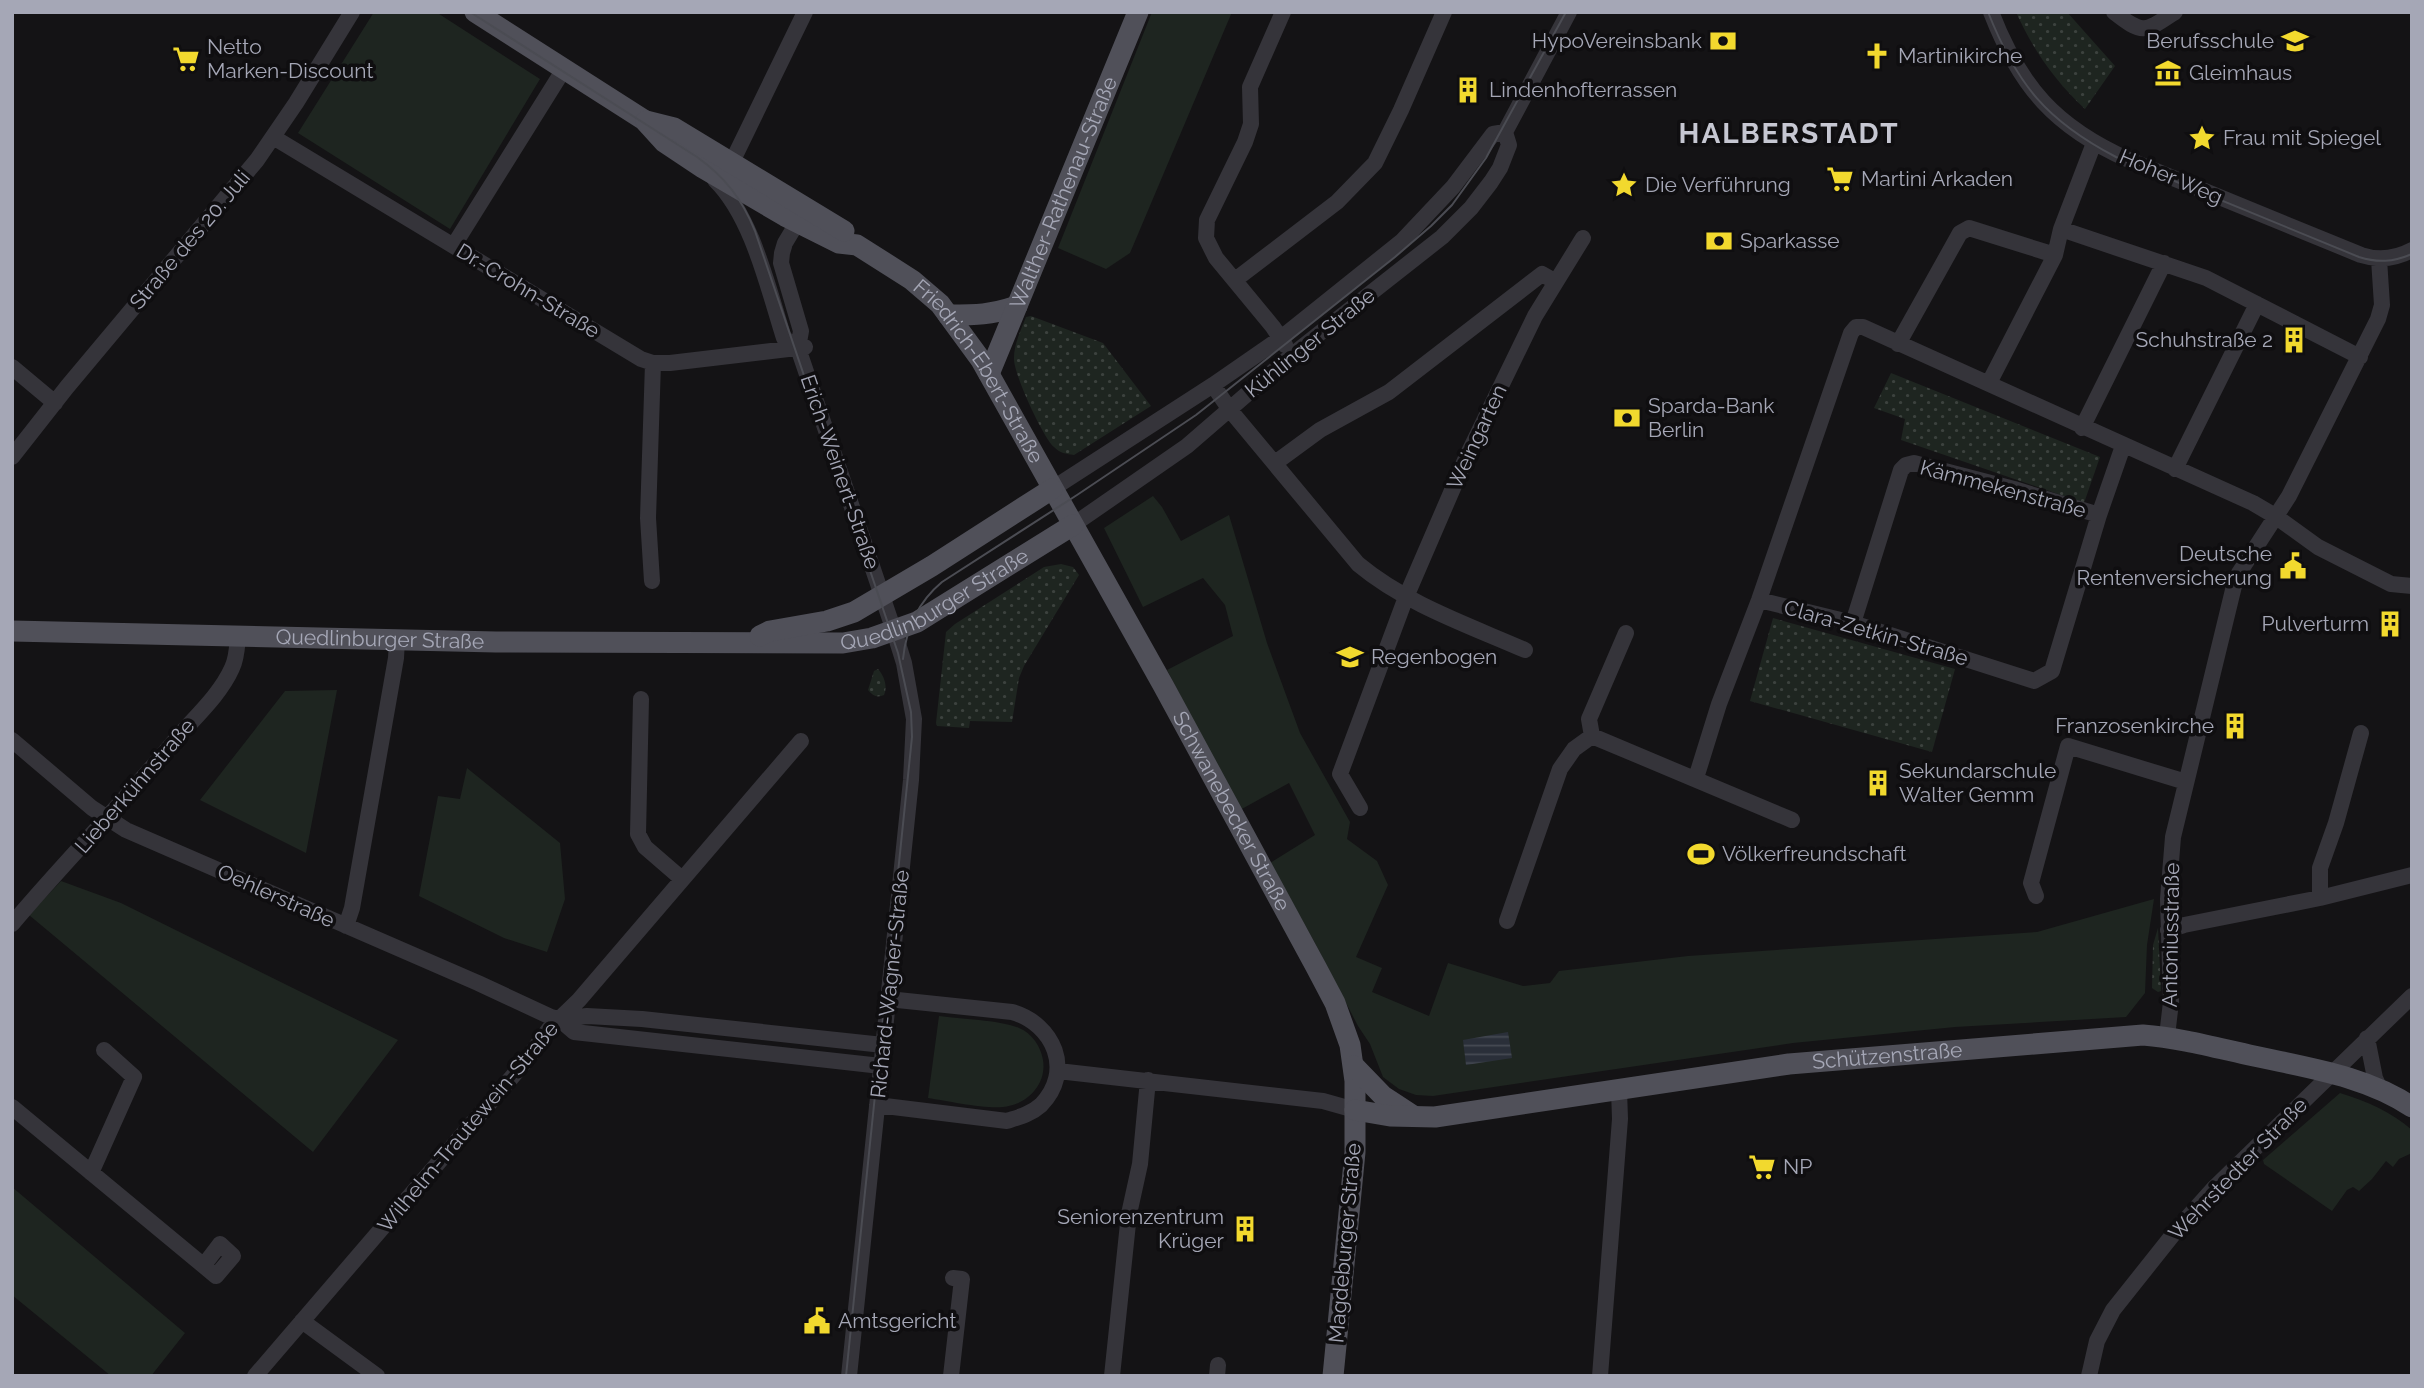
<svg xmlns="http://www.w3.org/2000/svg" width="2424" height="1388" font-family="Raleway,sans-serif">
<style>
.grass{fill:url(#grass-dots)}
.green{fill:#1e2520}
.water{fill:url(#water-rules)}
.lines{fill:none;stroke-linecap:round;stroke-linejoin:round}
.minor{stroke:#35343a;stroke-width:16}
.major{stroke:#505059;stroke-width:21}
.tram{stroke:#4b4c53;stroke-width:2}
.labels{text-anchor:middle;stroke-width:7;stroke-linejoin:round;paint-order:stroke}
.poi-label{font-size:21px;fill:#a5a7b6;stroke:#0f0e10;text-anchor:start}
.street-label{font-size:21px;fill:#a5a7b6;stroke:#0f0e10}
.district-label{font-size:28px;font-weight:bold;letter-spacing:2px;fill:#c6c7d2;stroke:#0f0e10}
</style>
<defs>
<pattern id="grass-dots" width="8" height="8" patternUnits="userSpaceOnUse" patternTransform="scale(1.75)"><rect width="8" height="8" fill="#1e2520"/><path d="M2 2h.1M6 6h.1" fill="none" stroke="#3c423e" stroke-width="1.8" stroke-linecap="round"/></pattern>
<pattern id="water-rules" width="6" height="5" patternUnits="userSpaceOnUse" patternTransform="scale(1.75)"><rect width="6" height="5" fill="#2a2f39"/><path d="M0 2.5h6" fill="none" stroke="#464a53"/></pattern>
</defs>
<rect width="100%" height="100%" fill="#141315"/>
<path class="grass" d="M2016 12H2067L2115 66 2085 109C2055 81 2033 50 2016 12Z
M1031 316 1103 343 1151 406 1074 455C1066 454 1060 453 1054 447 1043 437 1013 373 1014 358 1014 344 1021 330 1026 317Z
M1891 373 2100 457 2084 503 1901 440 1905 419 1874 408Z
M1061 564 1073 567 1079 575 1024 666 1019 678 1012 722 970 721 969 728 937 726 936 723 946 632 955 624 1044 567Z
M1773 618 1955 669 1932 752 1750 701Z
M878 669C884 676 888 686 884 695 877 698 873 696 868 690L874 671Z
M2158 928 2161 991 2158 992 2152 988 2153 945Z"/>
<path class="green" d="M374 12H436L540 79 450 229 298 133Z
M1152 12H1232L1130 253 1106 269 1058 248Z
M1153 496 1162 507 1181 541 1229 515 1267 643 1300 733 1350 822 1347 839 1377 861 1388 885 1356 957 1382 968 1372 992 1429 1016 1448 963 1523 986 1550 983 1559 971 1688 956 2037 932 2154 899 2147 945 2145 993 2126 1017 1955 1027 1793 1043 1433 1096 1416 1095 1399 1089 1383 1077 1370 1044 1358 1026 1316 945 1270 863 1315 835 1289 783 1240 810 1167 670 1233 636 1225 605 1203 578 1143 607 1104 528Z
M337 690 306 853 200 800 285 691Z
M467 768 560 843 565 899 547 952 504 938 419 896 438 796 460 799Z
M61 881 121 903 398 1040 313 1152 29 915Z
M939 1016C960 1019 1000 1020 1019 1028 1032 1033 1041 1047 1043 1060 1047 1085 1026 1105 1003 1107 985 1109 947 1101 928 1098Z
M2340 1093C2367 1101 2391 1112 2412 1130V1153L2399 1159 2393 1167 2386 1161 2372 1179 2359 1191 2353 1187 2347 1190 2332 1211 2264 1164 2263 1160Z
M12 1187 185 1333 151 1376H111L12 1295Z"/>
<path class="water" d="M1508 1032 1512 1058 1466 1065 1463 1040Z"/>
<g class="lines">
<path class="minor" d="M1283 12 1250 87 1251 124 1245 142 1207 220 1206 238 1216 258 1273 327 1285 345
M1991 12C2020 87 2055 127 2129 160L2361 255C2379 261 2395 259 2412 250
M2114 12C2143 35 2145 32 2175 12
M273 137 641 359 653 363H670L805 347
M731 164 805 12
M715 180C752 216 768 288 784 338L798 348
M803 213 785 243 782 253 781 263 801 331 798 348 894 631 904 663 914 719 911 780 849 1376
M2061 229 2094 143
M454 245 564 69
M1235 280 1337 202 1375 163 1401 110 1444 12
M1898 344 1960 233 1969 228 2055 255 2061 229 2206 278 2360 357
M12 367 55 403
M1989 383 2055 255
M1213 385 1230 410 1358 564C1406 604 1468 625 1525 650
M2082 428 2164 263
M12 457 67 387 257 160 296 103 352 12
M1275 463 1320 430 1389 392 1542 274 1556 282
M2175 469 2257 304
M1052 489 1213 385 1281 338 1402 241 1453 187 1493 134 1505 132
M1073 525 1187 446 1292 355 1442 237 1471 208 1491 182 1500 168 1509 145 1505 132 1569 12
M652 581 648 518 653 363
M1759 600 1853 623 2034 681 2052 671 2099 515 2123 446
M1853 623 1901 470 1906 465 1914 463 2014 489 2099 515
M641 699 638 834 645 847 682 879
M1592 736 1589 719 1626 633
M12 740 92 808 126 830 478 983 551 1017 559 1019 587 1016 642 1019 883 1045
M1696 778 1719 704 1759 600 1851 333 1856 327H1863L2253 503 2275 516 2318 547 2391 584 2412 586
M1360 808 1340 774 1406 597 1466 458 1535 316 1583 238
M2036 896 2031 883 2068 746 2186 782
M2320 898V868L2336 823 2361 733
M1507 921 1560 769 1574 749 1592 736 1792 820
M12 924C65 861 123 803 176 739 195 717 220 695 232 668 237 658 237 647 238 636
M346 926 352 908 396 658 397 640
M2168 930 2184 925 2320 898 2412 875
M559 1019 574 1032 881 1066
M2167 1036 2171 1002 2168 899 2173 837 2234 586 2239 573 2289 496 2378 319 2382 305 2379 259
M2367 1038 2375 1078 2380 1089
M1058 1071 1323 1101 1355 1110
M877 1105 1007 1121C1019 1117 1031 1114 1041 1105 1074 1071 1054 1024 1012 1012L888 999
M12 1107 216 1276 233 1256 220 1244 204 1265
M91 1173 134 1077 104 1050
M302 1321 377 1376
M255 1376 524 1063 549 1029 579 1000 801 741
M951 1376 962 1279 953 1278
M1112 1376 1129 1214 1140 1164 1148 1080
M1217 1376 1218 1365
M1600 1376 1620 1119 1619 1090
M2089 1376 2097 1341 2113 1310 2179 1227 2213 1189 2412 996"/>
<g class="major">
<path id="s1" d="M475 12 644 120 664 142 703 168 785 216 839 243 857 245 912 280 940 304 981 360 1163 685 1316 967 1335 1003 1350 1045 1355 1081V1152L1333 1376"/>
<path d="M646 121 674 128 844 231"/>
<path d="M948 315C977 315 990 315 1017 306"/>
<path id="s2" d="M989 374 1138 12"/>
<path id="s3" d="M12 631 496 642 843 643 872 638 917 622 1073 525"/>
<path d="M760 636 770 631 827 621 854 612 932 566 1052 489"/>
<path d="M1354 1066 1383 1096 1412 1115"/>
<path id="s4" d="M1355 1110 1390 1116 1435 1117 1789 1064 2143 1035C2181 1038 2217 1048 2254 1056 2308 1068 2366 1076 2412 1107"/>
</g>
<path class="tram" d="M470 12 697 157C725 177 742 199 755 231L898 653 911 712 912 737 846 1376
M1988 12C2017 85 2047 121 2116 157L2359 257C2378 263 2393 262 2412 254
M903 659C906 629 918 602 942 582L1077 495 1196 415 1395 257 1431 226 1452 205 1486 158 1566 12"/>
</g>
<defs>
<g id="bank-bare" transform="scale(2.1)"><path d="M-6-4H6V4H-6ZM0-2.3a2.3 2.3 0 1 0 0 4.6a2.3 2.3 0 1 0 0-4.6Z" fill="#f2d92e" stroke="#0f0e10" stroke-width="2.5" paint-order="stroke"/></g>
<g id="school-bare" transform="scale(2.1)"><path d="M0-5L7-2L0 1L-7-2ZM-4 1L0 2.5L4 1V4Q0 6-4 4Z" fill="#f2d92e" stroke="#0f0e10" stroke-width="2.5" paint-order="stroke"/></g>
<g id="church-bare" transform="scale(2.1)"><path d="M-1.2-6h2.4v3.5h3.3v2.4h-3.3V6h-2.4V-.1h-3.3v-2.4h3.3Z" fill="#f2d92e" stroke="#0f0e10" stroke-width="2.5" paint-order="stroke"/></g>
<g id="supermarket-bare" transform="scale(2.1)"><path d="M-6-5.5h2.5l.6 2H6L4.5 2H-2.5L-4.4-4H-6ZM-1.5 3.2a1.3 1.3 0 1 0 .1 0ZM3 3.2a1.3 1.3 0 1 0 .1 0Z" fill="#f2d92e" stroke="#0f0e10" stroke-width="2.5" paint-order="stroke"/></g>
<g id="museum-bare" transform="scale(2.1)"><path d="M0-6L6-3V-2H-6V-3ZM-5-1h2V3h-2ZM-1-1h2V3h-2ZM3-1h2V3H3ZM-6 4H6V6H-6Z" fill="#f2d92e" stroke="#0f0e10" stroke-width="2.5" paint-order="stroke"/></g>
<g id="building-bare" transform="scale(2.1)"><path d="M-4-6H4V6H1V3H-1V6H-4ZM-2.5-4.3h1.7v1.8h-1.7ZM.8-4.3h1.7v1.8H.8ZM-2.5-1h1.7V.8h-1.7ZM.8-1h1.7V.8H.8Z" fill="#f2d92e" stroke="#0f0e10" stroke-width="2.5" paint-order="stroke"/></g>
<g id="sight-bare" transform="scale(2.1)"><path d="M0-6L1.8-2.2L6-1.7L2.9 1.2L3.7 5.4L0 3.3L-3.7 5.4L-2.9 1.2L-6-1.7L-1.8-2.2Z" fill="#f2d92e" stroke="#0f0e10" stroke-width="2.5" paint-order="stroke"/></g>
<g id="civic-bare" transform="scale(2.1)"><path d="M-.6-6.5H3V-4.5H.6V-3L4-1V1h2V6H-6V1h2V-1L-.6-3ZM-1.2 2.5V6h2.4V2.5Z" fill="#f2d92e" stroke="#0f0e10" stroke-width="2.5" paint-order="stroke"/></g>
<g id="stadium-bare" transform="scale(2.1)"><path d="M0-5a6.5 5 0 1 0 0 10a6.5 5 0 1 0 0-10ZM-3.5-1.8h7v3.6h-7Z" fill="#f2d92e" stroke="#0f0e10" stroke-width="2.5" paint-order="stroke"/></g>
</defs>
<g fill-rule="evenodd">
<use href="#bank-bare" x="1723" y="41"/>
<use href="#school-bare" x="2295" y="41"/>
<use href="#church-bare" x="1877" y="56"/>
<use href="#supermarket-bare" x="186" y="59"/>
<use href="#museum-bare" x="2168" y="73"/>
<use href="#building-bare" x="1468" y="90"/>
<use href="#sight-bare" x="2202" y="138"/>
<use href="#supermarket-bare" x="1840" y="179"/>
<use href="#sight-bare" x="1624" y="185"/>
<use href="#bank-bare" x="1719" y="241"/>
<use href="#building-bare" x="2294" y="340"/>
<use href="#bank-bare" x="1627" y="418"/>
<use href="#civic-bare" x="2293" y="566"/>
<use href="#building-bare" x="2390" y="624"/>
<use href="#school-bare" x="1350" y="657"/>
<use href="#building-bare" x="2235" y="726"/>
<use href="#building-bare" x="1878" y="783"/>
<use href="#stadium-bare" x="1701" y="854"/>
<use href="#supermarket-bare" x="1762" y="1167"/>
<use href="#building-bare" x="1245" y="1229"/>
<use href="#civic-bare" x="817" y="1321"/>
</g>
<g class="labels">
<g class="poi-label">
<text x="1702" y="48" text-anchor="end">HypoVereinsbank</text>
<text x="2274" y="48" text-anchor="end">Berufsschule</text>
<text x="207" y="54">Netto<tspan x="207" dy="24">Marken-Discount</tspan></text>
<text x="1898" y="63">Martinikirche</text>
<text x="2189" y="80">Gleimhaus</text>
<text x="1489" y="97">Lindenhofterrassen</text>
<text x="2223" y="145">Frau mit Spiegel</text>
<text x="1861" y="186">Martini Arkaden</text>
<text x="1645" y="192">Die Verführung</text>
<text x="1740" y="248">Sparkasse</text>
<text x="2273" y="347" text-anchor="end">Schuhstraße 2</text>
<text x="1648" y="413">Sparda-Bank<tspan x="1648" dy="24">Berlin</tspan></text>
<text x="2272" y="561" text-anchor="end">Deutsche<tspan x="2272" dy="24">Rentenversicherung</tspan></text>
<text x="2369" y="631" text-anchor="end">Pulverturm</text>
<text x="1371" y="664">Regenbogen</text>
<text x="2214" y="733" text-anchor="end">Franzosenkirche</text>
<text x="1899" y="778">Sekundarschule<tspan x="1899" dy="24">Walter Gemm</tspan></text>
<text x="1722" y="861">Völkerfreundschaft</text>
<text x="1783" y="1174">NP</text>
<text x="1224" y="1224" text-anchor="end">Seniorenzentrum<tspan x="1224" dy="24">Krüger</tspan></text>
<text x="838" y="1328">Amtsgericht</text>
</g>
<g class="street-label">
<text transform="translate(2171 177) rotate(23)" y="7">Hoher Weg</text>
<text dy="7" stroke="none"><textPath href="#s2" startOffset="196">Walther-Rathenau-Straße</textPath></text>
<text transform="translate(190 240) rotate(-50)" y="7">Straße des 20. Juli</text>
<text transform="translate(528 291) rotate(31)" y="7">Dr.-Crohn-Straße</text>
<text transform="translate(1310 343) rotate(-39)" y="7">Kühlinger Straße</text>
<text dy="7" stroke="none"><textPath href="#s1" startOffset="630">Friedrich-Ebert-Straße</textPath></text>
<text transform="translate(1477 437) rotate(-65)" y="7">Weingarten</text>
<text transform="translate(840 472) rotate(71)" y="7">Erich-Weinert-Straße</text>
<text transform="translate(2003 489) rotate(15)" y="7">Kämmekenstraße</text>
<text dy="7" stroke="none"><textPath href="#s3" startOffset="933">Quedlinburger Straße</textPath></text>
<text transform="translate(1876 633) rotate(16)" y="7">Clara-Zetkin-Straße</text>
<text dy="7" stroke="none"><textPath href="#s3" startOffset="368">Quedlinburger Straße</textPath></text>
<text transform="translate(135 786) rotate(-49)" y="7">Lieberkühnstraße</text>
<text dy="7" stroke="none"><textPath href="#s1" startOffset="1138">Schwanebecker Straße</textPath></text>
<text transform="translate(276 896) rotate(24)" y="7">Oehlerstraße</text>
<text transform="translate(2171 935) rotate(-89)" y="7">Antoniusstraße</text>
<text transform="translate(890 984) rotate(-84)" y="7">Richard-Wagner-Straße</text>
<text dy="7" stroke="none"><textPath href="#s4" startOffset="537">Schützenstraße</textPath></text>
<text transform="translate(468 1127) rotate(-50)" y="7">Wilhelm-Trautewein-Straße</text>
<text transform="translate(2238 1169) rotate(-46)" y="7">Wehrstedter Straße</text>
<text transform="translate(1345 1243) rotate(-85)" y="7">Magdeburger Straße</text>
</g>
<g class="district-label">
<text x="1789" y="143">HALBERSTADT</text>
</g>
</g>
<rect width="2424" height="1388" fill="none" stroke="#a5a7b6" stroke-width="28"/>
</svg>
